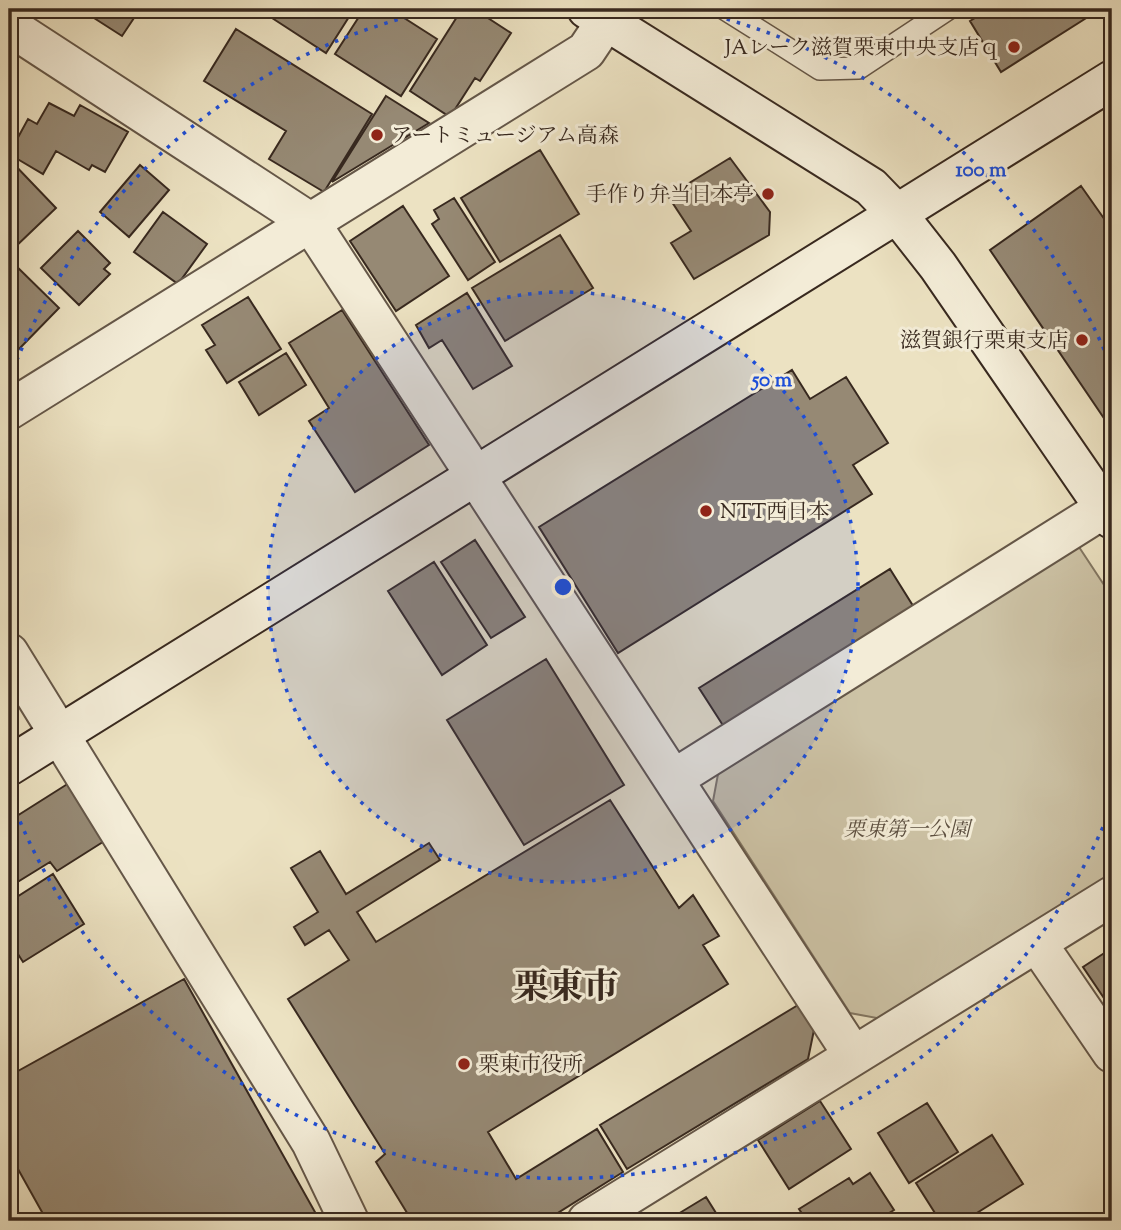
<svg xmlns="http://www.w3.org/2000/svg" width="1121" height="1230" font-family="'Sorts Mill Goudy','Noto Serif JP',serif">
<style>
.green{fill:#cdc3a6;stroke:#827662;stroke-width:2}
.building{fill:#968974;stroke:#38291f;stroke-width:2}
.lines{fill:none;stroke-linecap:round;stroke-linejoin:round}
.lane-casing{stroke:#655748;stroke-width:24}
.street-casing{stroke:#655748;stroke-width:42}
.secondary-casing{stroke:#38291f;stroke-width:42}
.lane{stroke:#f3ecd7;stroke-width:21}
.street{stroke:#f3ecd7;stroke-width:38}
.secondary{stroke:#f3ecd7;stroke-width:38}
.ring{fill:none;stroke:#1d4ed8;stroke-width:3.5;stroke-dasharray:3.5 7}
.poi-dot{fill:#8f2418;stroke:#f3ecd7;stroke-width:2.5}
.labels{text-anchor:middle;stroke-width:6;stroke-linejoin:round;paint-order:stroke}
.poi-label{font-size:21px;fill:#38291f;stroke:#f3ecd7;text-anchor:end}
.park-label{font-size:21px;font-style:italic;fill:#5d5041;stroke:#f3ecd7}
.town-label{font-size:35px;font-weight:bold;fill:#38291f;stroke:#f3ecd7}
.centre{fill:#1d4ed8;stroke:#f3ecd7;stroke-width:3.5}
.ring-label{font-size:21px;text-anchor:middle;font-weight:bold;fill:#1d4ed8;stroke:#f3ecd7;stroke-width:6;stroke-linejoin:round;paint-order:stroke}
</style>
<rect width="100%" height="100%" fill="#ece2c2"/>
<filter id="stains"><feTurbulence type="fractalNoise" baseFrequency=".00286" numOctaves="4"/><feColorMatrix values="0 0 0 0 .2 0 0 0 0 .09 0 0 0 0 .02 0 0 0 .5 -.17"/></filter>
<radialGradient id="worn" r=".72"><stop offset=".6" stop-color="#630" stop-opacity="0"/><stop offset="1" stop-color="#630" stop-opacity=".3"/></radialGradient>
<path class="green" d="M1079 547 1112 597V874L882 1019 850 1013 713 801 718 774Z"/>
<path class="building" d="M80 9H140L122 36Z
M277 9H354L326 53 272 18Z
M364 9H390L437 39 401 96 335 54Z
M462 9H474L511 33 480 81 475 78 450 117 410 91Z
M990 9H1087L1091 15 1001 72 970 21Z
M236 29 372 114 324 192 269 159 286 131 204 81Z
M386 96 429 123 332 182Z
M49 103 74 116 80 105 128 132 105 172 92 165 89 170 56 151 43 174 9 154 28 119 37 124Z
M540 150 579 214 500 262 461 198Z
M730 158 770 212 769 235 694 279 671 243 691 231 668 196Z
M9 159 56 208 13 249 9 245Z
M140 165 169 190 129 237 100 212Z
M1081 186 1112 230V430L990 250Z
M454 198 495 262 468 280 432 224 439 219 434 210Z
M403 206 449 276 396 311 350 241Z
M163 212 207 244 178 284 134 252Z
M78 231 110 263 104 269 110 274 79 305 41 268Z
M560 235 593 288 505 341 472 288Z
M9 259 59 308 18 350 9 342Z
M467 293 512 366 473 389 442 340 429 348 416 325Z
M248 297 281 349 227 383 206 350 215 345 202 325Z
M342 310 429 445 355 492 309 421 329 408 289 343Z
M286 353 306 385 259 415 239 382Z
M792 370 810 399 846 377 888 443 853 465 872 494 618 653 539 527Z
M475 540 525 617 491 638 441 562Z
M434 562 487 645 442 675 388 591Z
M890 569 915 609 724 727 699 688Z
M546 659 624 785 524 845 447 720Z
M69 783 106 840 57 871 50 862 11 886 9 821Z
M610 800 679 908 693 895 719 936 703 945 728 984 488 1132 516 1179 597 1129 623 1172 548 1219 545 1214 534 1221H412L376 1162 385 1154 288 999 349 960 329 930 305 945 294 927 318 912 291 868 320 851 346 894 429 843 440 860 357 912 376 942Z
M53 874 84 924 23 962 9 940V902Z
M1112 948V1010L1083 967Z
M184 979 320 1221H47L9 1153V1109L16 1105 9 1091V1076Z
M798 1005 814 1030 808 1059 627 1169 600 1125Z
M820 1101 851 1149 789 1189 758 1140Z
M927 1103 958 1152 909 1183 878 1133Z
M992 1135 1023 1184 964 1221H940L916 1183Z
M870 1173 894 1210 876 1221H807L799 1209 849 1178 853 1184Z
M706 1197 721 1221H652L664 1214 668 1220Z"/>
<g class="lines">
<g class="lane-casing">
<path id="lane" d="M725 9 820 69 859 68 948 9"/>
</g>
<g class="street-casing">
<path id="street" d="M9 26 310 222 853 1055
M9 410 586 51 606 21
M9 653 311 1142 349 1221
M675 778 1105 508
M1037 943 1112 1053
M587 1221 1112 896"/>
</g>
<g class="secondary-casing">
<path id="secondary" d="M587 9 871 187 898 215 938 266 1112 519
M9 766 1112 80"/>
</g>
<use href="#lane" class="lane"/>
<use href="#street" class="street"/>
<use href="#secondary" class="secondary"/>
</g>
<circle cx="563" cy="587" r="295" fill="#1d4ed8" fill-opacity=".12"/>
<g class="ring">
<circle cx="563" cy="587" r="295"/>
<path d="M1111 808A591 591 0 0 1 9 794M9 380A591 591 0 0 1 440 9M686 9A591 591 0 0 1 1111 366"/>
</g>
<g class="poi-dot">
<circle cx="1014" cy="47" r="7"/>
<circle cx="377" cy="135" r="7"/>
<circle cx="768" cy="194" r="7"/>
<circle cx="1082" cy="340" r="7"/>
<circle cx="706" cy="511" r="7"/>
<circle cx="464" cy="1064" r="7"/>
</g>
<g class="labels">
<g class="poi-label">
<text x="1000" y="54">JAレーク滋賀栗東中央支店ｑ</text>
<text x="391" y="142" text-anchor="start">アートミュージアム高森</text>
<text x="754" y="201">手作り弁当日本亭</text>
<text x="1068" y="347">滋賀銀行栗東支店</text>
<text x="720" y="518" text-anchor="start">NTT西日本</text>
<text x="478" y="1071" text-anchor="start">栗東市役所</text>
</g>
<g class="park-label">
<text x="907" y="836">栗東第一公園</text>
</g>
<g class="town-label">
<text x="566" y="998">栗東市</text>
</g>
</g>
<circle cx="563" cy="587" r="10" class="centre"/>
<g class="ring-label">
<text x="981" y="176">100 m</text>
<text x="772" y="386">50 m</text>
</g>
<rect width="1121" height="1230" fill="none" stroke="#ece2c2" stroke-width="35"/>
<rect x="10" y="10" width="1100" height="1209" fill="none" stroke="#38291f" stroke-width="3.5"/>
<rect x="18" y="18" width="1086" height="1195" fill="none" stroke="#38291f" stroke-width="2"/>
<rect width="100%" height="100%" filter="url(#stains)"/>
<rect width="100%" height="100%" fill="url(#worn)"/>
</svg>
